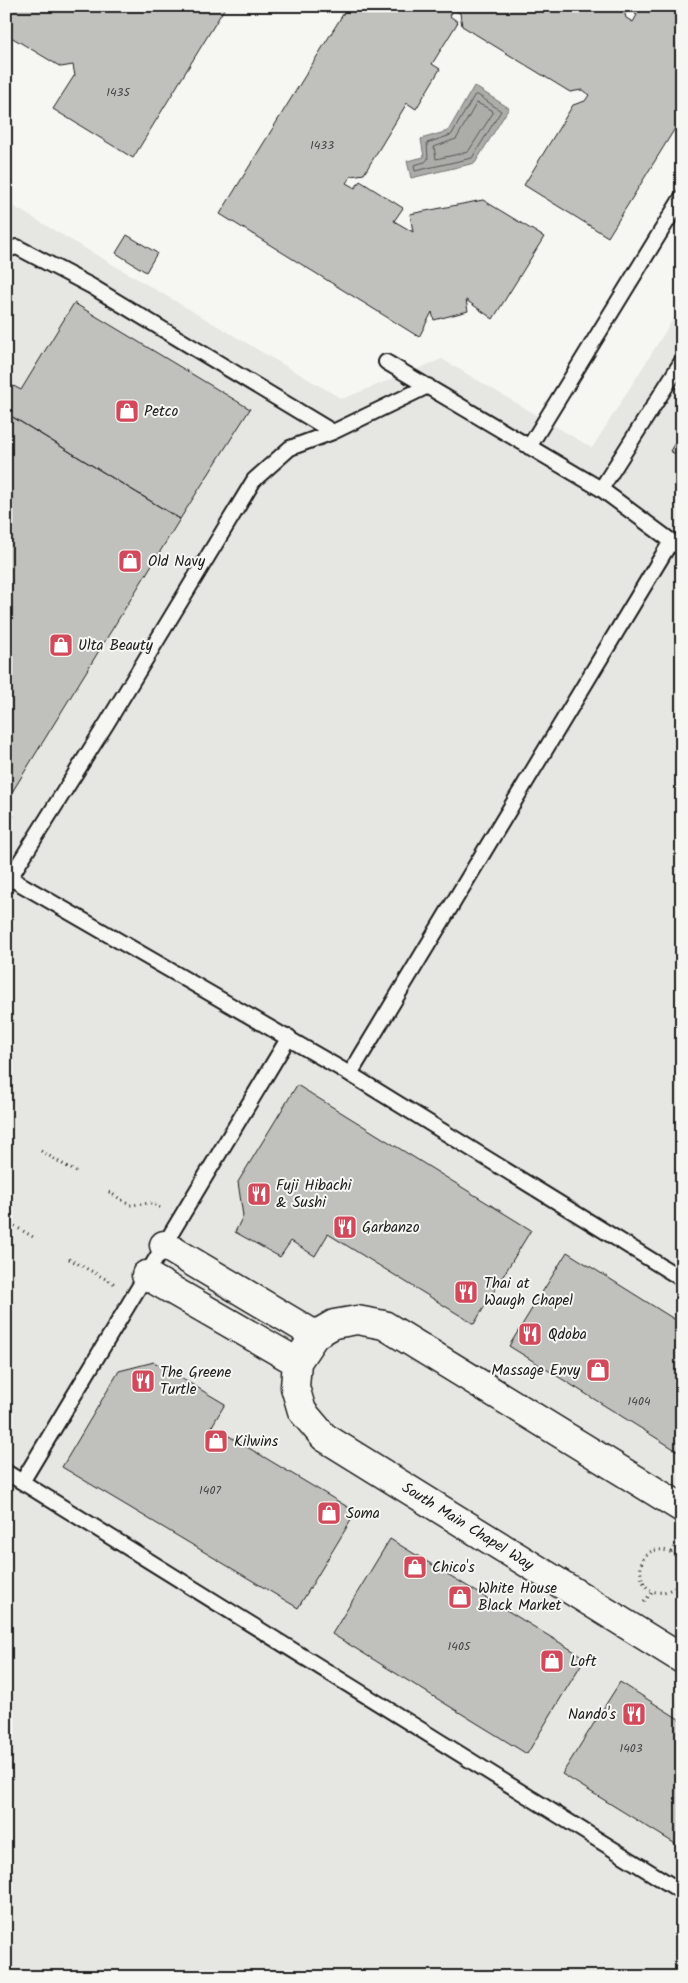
<svg xmlns="http://www.w3.org/2000/svg" width="688" height="1983" font-family="Kalam,sans-serif">
<style>
.built{fill:#e6e6e2}
.water{fill:#acaca9;stroke:#727271}
.lines{fill:none;stroke-linecap:round;stroke-linejoin:round}
.shore{stroke:#565654;stroke-width:1}
.building{fill:#c0c0bd;stroke:#1c1c1c}
.service-casing{stroke:#1c1c1c;stroke-width:18}
.minor-casing{stroke:#1c1c1c;stroke-width:31}
.path{stroke:#1c1c1c;stroke-width:3;stroke-dasharray:1 4;stroke-linecap:butt}
.service{stroke:#f6f6f2;stroke-width:14}
.minor{stroke:#f6f6f2;stroke-width:28}
.labels{text-anchor:middle;stroke-width:4;stroke-linejoin:round;paint-order:stroke}
.number-label{font-size:12px;fill:#454544}
.poi-label{font-size:15px;fill:#1c1c1c;stroke:#f6f6f2;text-anchor:start}
.street-label{font-size:15px;fill:#1c1c1c;stroke:#f6f6f2}
</style>
<rect width="100%" height="100%" fill="#f6f6f2"/>
<filter id="ink" filterUnits="userSpaceOnUse"><feTurbulence type="fractalNoise" baseFrequency=".02" numOctaves="2"/><feDisplacementMap in="SourceGraphic" scale="10" xChannelSelector="R" yChannelSelector="G"/><feConvolveMatrix kernelMatrix="1 2 1 2 8 2 1 2 1" color-interpolation-filters="sRGB"/></filter>
<g filter="url(#ink)">
<path class="built" d="M6 202 342 399 442 359 592 448 682 305V1977H6Z"/>
<path class="water" d="M474 86 509 108 475 163 411 178 407 161 424 157 421 139 448 131Z"/>
<g class="lines">
<path class="shore" d="M475 95H478L501 111 472 158 415 171 414 165 425 162 428 159 427 143 451 135Z
M477 103 492 110 493 113 468 152 436 159 434 147 456 139Z"/>
</g>
<path class="building" d="M6 6H226L133 158 53 109 74 76H75L73 65 61 67 6 34Z
M348 6H623L626 18 633 22 637 15 635 14 639 6H682V117L608 237 524 185 573 105 585 101 589 95 582 90 570 92 462 26 460 13 453 10 450 16 458 22 432 64 440 69 416 109 407 103 364 174 351 176 346 183 355 188 360 181 403 208 394 221 413 232 410 214 483 200 544 237 493 319 466 300 468 311 434 320 432 312 419 337 220 214Z
M127 235 157 253 146 272 116 253Z
M74 303 250 409 180 519 6 413V382L21 390Z
M6 413 180 519 6 802Z
M682 431V458L670 451Z
M6 811 14 816 6 830Z
M297 1085 531 1230 474 1324 328 1234 315 1256 291 1241 280 1257 235 1232 243 1216 238 1182Z
M567 1252 682 1324V1454L509 1346Z
M154 1362 225 1404 212 1426 356 1512 298 1608 62 1467 119 1371Z
M390 1539 585 1658 527 1754 332 1634Z
M620 1682 682 1721V1848L562 1774Z"/>
<g class="lines">
<g class="service-casing">
<path id="service" d="M6 250 17 247 91 286 333 432
M386 362 601 489 682 549
M529 447 682 197
M601 489 682 361
M6 882 10 878 350 1074 682 1279
M6 884 107 723 254 480 290 448 333 432 428 386
M350 1074 670 543
M6 1472 682 1892
M22 1482 289 1037"/>
</g>
<g class="minor-casing">
<path id="minor" d="M164 1245 315 1335
M146 1275 297 1362
M682 1508 384 1325 357 1320 334 1324 315 1335 297 1362 295 1387 302 1411 324 1437 682 1659"/>
</g>
<path class="path" d="M41 1151 76 1172
M109 1192 130 1205 152 1203 160 1208
M6 1221 35 1238
M69 1259 115 1284
M671 1552 682 1539
M682 1568C680 1560 675 1553 667 1551 628 1540 634 1610 674 1588L682 1575
M644 1601 654 1591"/>
<use href="#service" class="service"/>
<use href="#minor" class="minor"/>
</g>
</g>
<defs>
<g id="shop-square" transform="scale(1.25)"><rect x="-9" y="-9" width="18" height="18" rx="4" fill="#d1495b" stroke="#f6f6f2"/><path d="M-5-2.5h2.3a2.7 3.5 0 0 1 5.4 0H5L5.5 6h-11ZM-1.5-2.5h3a1.5 2.3 0 0 0-3 0Z" fill="#fff"/></g>
<g id="restaurant-square" transform="scale(1.25)"><rect x="-9" y="-9" width="18" height="18" rx="4" fill="#d1495b" stroke="#f6f6f2"/><path d="M-5-6h1v4h1v-4h1v4h1v-4h1v5L-1.5 .5V6h-2V.5L-5-1ZM5-6V6H3V1.5H1.5Q1.5-4 5-6Z" fill="#fff"/></g>
</defs>
<g fill-rule="evenodd">
<use href="#shop-square" x="127" y="411"/>
<use href="#shop-square" x="130" y="561"/>
<use href="#shop-square" x="61" y="645"/>
<use href="#restaurant-square" x="259" y="1194"/>
<use href="#restaurant-square" x="345" y="1227"/>
<use href="#restaurant-square" x="466" y="1292"/>
<use href="#restaurant-square" x="530" y="1334"/>
<use href="#shop-square" x="598" y="1370"/>
<use href="#restaurant-square" x="143" y="1381"/>
<use href="#shop-square" x="216" y="1441"/>
<use href="#shop-square" x="329" y="1513"/>
<use href="#shop-square" x="415" y="1567"/>
<use href="#shop-square" x="460" y="1597"/>
<use href="#shop-square" x="552" y="1661"/>
<use href="#restaurant-square" x="634" y="1714"/>
</g>
<g class="labels">
<g class="number-label">
<text x="118" y="96">1435</text>
<text x="322" y="149">1433</text>
<text x="639" y="1405">1404</text>
<text x="210" y="1494">1407</text>
<text x="459" y="1650">1405</text>
<text x="631" y="1752">1403</text>
</g>
<g class="poi-label">
<text x="144" y="416">Petco</text>
<text x="148" y="566">Old Navy</text>
<text x="78" y="650">Ulta Beauty</text>
<text x="276" y="1190">Fuji Hibachi<tspan x="276" dy="17">&amp; Sushi</tspan></text>
<text x="362" y="1232">Garbanzo</text>
<text x="484" y="1288">Thai at<tspan x="484" dy="17">Waugh Chapel</tspan></text>
<text x="548" y="1339">Qdoba</text>
<text x="580" y="1375" text-anchor="end">Massage Envy</text>
<text x="160" y="1377">The Greene<tspan x="160" dy="17">Turtle</tspan></text>
<text x="234" y="1446">Kilwins</text>
<text x="346" y="1518">Soma</text>
<text x="432" y="1572">Chico's</text>
<text x="478" y="1593">White House<tspan x="478" dy="17">Black Market</tspan></text>
<text x="570" y="1666">Loft</text>
<text x="616" y="1719" text-anchor="end">Nando's</text>
</g>
<g class="street-label">
<text transform="translate(468 1526) rotate(32)" y="5">South Main Chapel Way</text>
</g>
</g>
<rect width="688" height="1983" fill="none" stroke="#f6f6f2" stroke-width="25"/>
<rect x="12" y="12" width="663" height="1958" fill="none" stroke="#1c1c1c" stroke-width="2" filter="url(#ink)"/>
</svg>
